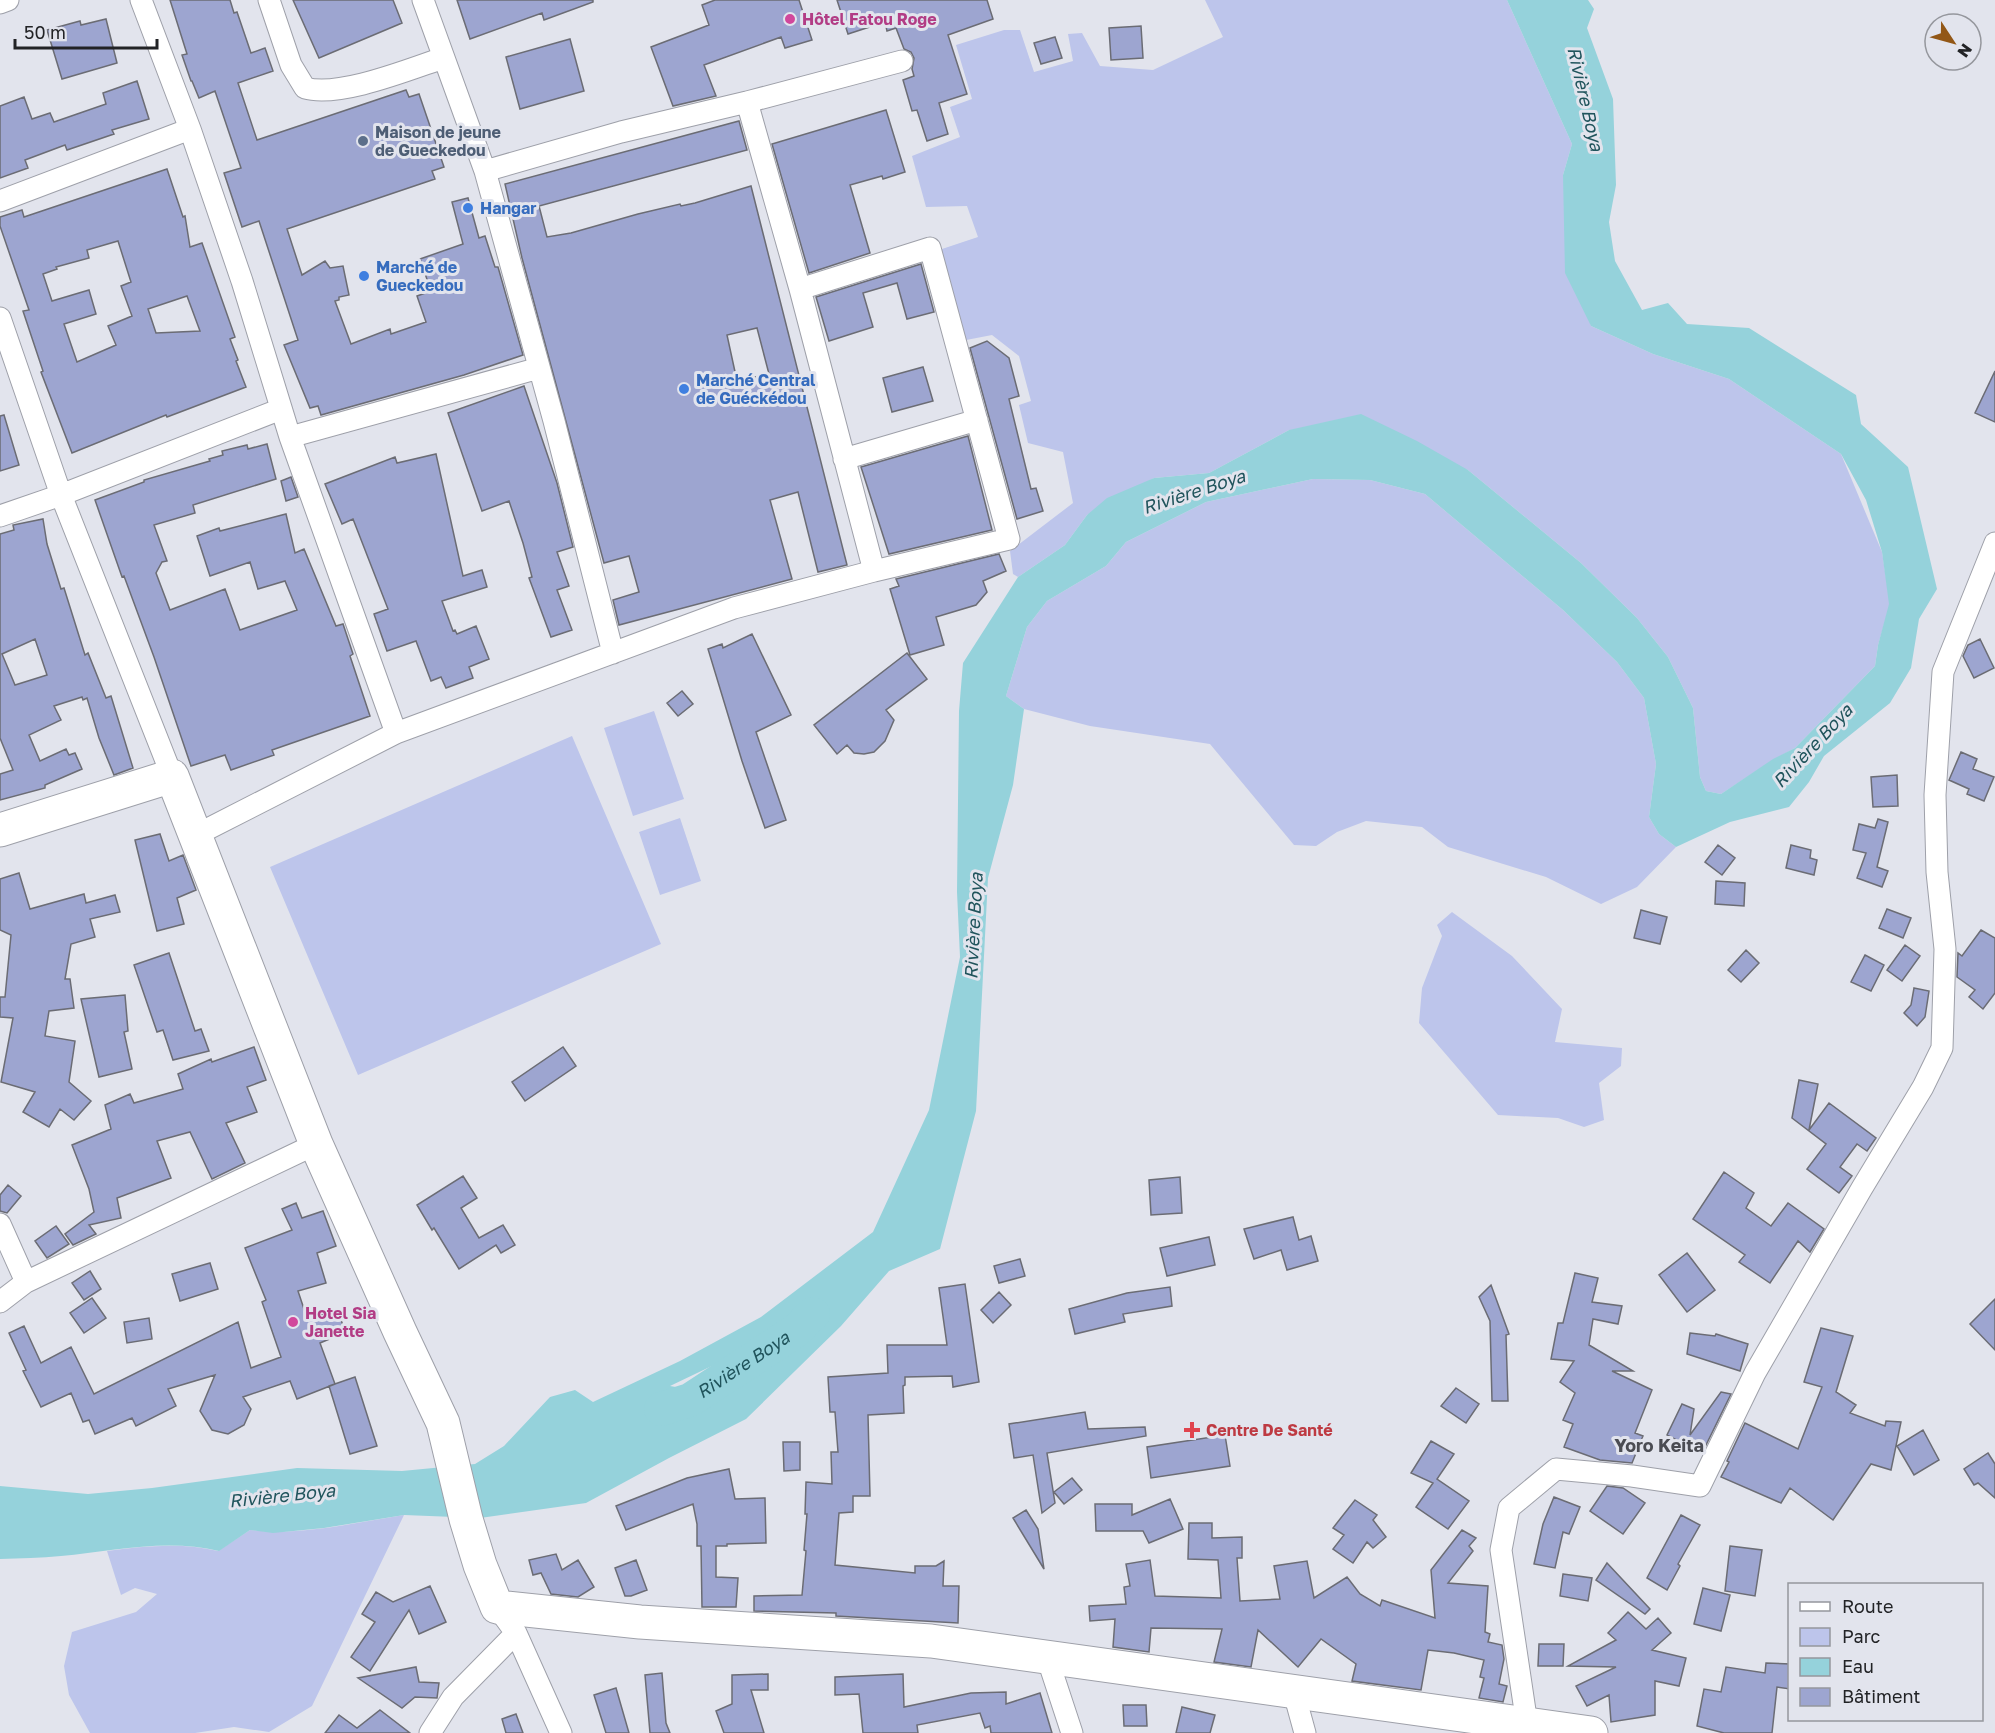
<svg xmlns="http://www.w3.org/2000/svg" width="1995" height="1733" font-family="'Golos Text',sans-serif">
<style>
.green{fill:#bdc5eb}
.water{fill:#95d2db;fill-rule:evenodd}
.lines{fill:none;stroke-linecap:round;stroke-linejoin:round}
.river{stroke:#95d2db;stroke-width:34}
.building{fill:#9da5d0;stroke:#6b6c74;stroke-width:1.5;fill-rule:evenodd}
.minor-casing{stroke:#9ea0a9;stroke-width:23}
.trunk-casing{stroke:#9ea0a9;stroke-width:35}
.minor{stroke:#fff;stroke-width:21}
.trunk{stroke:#fff;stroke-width:33}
.hotel-dot{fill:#d1479c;stroke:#e2e4ed;stroke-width:2}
.service-dot{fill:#5c6f8a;stroke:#e2e4ed;stroke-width:2}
.shop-dot{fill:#3f7fe0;stroke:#e2e4ed;stroke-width:2}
.health-dot{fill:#e0444e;stroke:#e2e4ed;stroke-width:2}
.labels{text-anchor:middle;stroke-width:6;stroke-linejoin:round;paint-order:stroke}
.hotel-label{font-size:16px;font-weight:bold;fill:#b23c85;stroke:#e2e4ed;text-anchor:start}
.service-label{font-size:16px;font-weight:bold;fill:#4e5e75;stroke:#e2e4ed;text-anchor:start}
.shop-label{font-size:16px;font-weight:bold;fill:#366cbe;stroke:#e2e4ed;text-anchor:start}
.health-label{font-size:16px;font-weight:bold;fill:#be3a42;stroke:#e2e4ed;text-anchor:start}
.water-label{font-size:18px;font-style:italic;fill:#20545c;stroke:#e2e4ed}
.neighbourhood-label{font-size:18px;font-weight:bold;fill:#4b4c53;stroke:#e2e4ed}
</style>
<rect width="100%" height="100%" fill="#e2e4ed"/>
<path class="green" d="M1205 0H1507L1572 144 1563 175 1591 326 1653 354 1729 379 1841 454 1882 552 1890 604 1878 645 1875 666 1795 748 1773 760 1721 794 1706 791 1700 777 1693 708 1668 657 1637 618 1581 563 1468 470 1289 430 1209 473 1154 478 1087 515 1065 545 1018 577 1013 574 1010 551 1073 503 1063 452 1028 443 1019 405 1031 401 1019 356 992 335 961 341 939 250 978 237 967 206 926 207 912 156 960 137 950 107 972 99 956 45 1004 30H1020L1034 72 1073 61 1068 34 1082 33 1100 66 1153 70 1223 37Z
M1313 479 1370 480 1425 494 1563 610 1617 662 1644 698 1656 764 1649 817 1659 834 1676 847 1637 887 1601 904 1546 877 1448 847 1422 827 1366 821 1337 832 1316 846 1294 845 1210 744 1090 726 1024 709 1006 696 1027 627 1047 601 1106 566 1126 542 1206 502Z
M654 711 684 799 633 816 604 728Z
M572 736 661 944 358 1075 270 867Z
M680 818 701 881 660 895 639 832Z
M1452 912 1512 956 1562 1009 1555 1042 1622 1048 1621 1066 1599 1083 1604 1120 1584 1127 1558 1118 1498 1115 1419 1023 1422 988 1442 936 1437 925Z
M404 1515 312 1706 269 1732 234 1727 195 1733H90L69 1695 64 1666 72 1632 136 1612 157 1594 135 1588 121 1595 107 1551C144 1546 183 1542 218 1551L250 1530C301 1536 353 1523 404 1515Z"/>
<path class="water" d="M1507 0H1588L1594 9 1587 28 1613 99 1616 185 1609 222 1615 261 1642 310 1668 303 1687 324 1749 328 1856 395 1861 424 1908 467 1937 589 1919 619 1911 668 1890 703 1824 756 1809 782 1789 807 1730 822 1676 847 1659 834 1649 817 1656 764 1644 698 1617 662 1563 610 1425 494 1370 480 1313 479 1206 502 1126 542 1106 566 1047 601 1027 627 1006 696 1024 709 1013 785 988 878 976 1111 940 1249 889 1271 841 1326 746 1419 669 1458 586 1503 480 1518 404 1515 324 1528 273 1533 250 1530 219 1551C168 1538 112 1551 61 1556 41 1558 20 1558 0 1559V1486L88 1494 152 1488 297 1468 402 1471 475 1464 504 1446 550 1397 575 1390 593 1402 680 1361 761 1317 873 1232 929 1110 960 957 957 892 959 711 963 663 1018 577 1065 545 1087 515 1107 498 1154 478 1209 473 1289 430 1361 414 1417 441 1468 470 1581 563 1637 618 1668 657 1693 708 1700 777 1706 791 1721 794 1773 759 1795 748 1875 666 1878 645 1889 604 1882 552 1866 500 1841 454 1729 379 1653 354 1591 326 1565 273 1563 175 1572 144ZM768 1339 775 1340 776 1344 729 1391 710 1393 670 1386Z"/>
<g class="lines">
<path class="river" id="s1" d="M661 1409 690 1400 794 1332 813 1314"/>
</g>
<path class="building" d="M170 0H230L234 13 237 12 251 53 265 48 273 71 238 83 257 140 406 90 409 97 419 94 444 167 432 171 435 179 287 229 302 275 325 261 330 268 343 266 349 295 339 297V300L335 301 351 344 390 329 391 334 426 322 417 296 431 291 420 259 463 244 452 202 468 198 479 238 485 236 495 267H498L523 355 464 375 321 415 318 406 310 408 284 345 298 340 259 221 242 227 224 173 241 168 215 91 199 98 192 81H191L182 55 187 54Z
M293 0H393L402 23 319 58Z
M457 0H593V2L544 20 542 13 470 39Z
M715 0H799L812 40 785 48 781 37 704 65 716 96 673 106 651 47 709 25 702 5Z
M837 0H987L993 19 948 35 967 94 939 103 948 134 927 141 917 110 912 111 903 80 914 76 912 69 914 58 911 52 904 49 896 28 887 31 885 22 848 34Z
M106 19 117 63 62 79 47 30 80 21 81 25Z
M1141 26 1143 58 1111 60 1109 28Z
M1055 37 1062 58 1041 64 1034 43Z
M570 39 584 91 520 109 506 57Z
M137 81 149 119 112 130 114 134 67 150 65 145 25 160 28 168 0 178V106L24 97 32 119 50 113 54 122 106 104 103 93Z
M886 110 905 172 883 179 882 176 850 185 870 253 809 273 772 144Z
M739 121 747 150 539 206 547 237 571 233 638 214 680 204 681 206 695 203 751 186 847 565 818 572 798 492 770 500 792 579 619 625 613 600 639 592 629 556 604 563 522 258 505 184ZM757 328 769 374 737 381 727 335Z
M167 169 183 217 185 216 190 247 202 243 235 337 230 339 238 360 236 361 246 387 167 417 166 415 72 453 41 372 43 371 23 311 29 310 0 226V217L22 210 24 217ZM118 241 131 282 121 286 132 316 108 326 116 345 77 362 64 324 96 314 89 290 52 301 43 274 57 269 56 267 89 258 87 250ZM187 296 200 331 156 333 148 309Z
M921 264 934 312 907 319 897 283 863 293 873 327 829 341 816 297Z
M987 341 1009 358 1019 396 1009 399 1031 489 1036 488 1043 511 1017 519 970 348Z
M923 367 933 401 892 412 883 378Z
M1995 371V422L1975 413Z
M524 386 557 483 573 547 557 552 569 586 557 590 572 630 551 637 529 578 532 577 523 543 509 501 482 511 448 413Z
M4 415 19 465 0 471V416Z
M968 436 992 530 889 554 861 467Z
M267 444 276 479 193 505 195 513 154 525 167 561 162 562 156 573 170 610 225 589 240 630 297 610 285 581 258 589 250 562 210 576 197 536 219 528 220 531 286 514 295 553 304 549 336 626 343 624 353 654 350 656 370 716 272 750 274 755 231 770 225 755 191 766 154 657 124 576 122 577 95 500 144 482V480L210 461 209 459 223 455 222 451 247 445 248 449Z
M436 454 463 576 482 570 487 587 442 601 453 631 455 630 457 634 476 626 489 659 469 667 473 678 446 688 441 677 431 681 416 641 387 651 374 614 388 609 353 519 342 524 325 484 395 457 397 463Z
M291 477 298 497 286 501 281 481Z
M43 519 47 544 61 589 64 588 85 655 88 653 106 698 111 696 133 768 114 775 99 738 87 698 83 700 82 697 54 706 61 720 29 735 40 761 66 749 69 755 75 753 82 769 45 785V788L0 800V774L13 770 0 738V534L14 530 13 525ZM35 639 47 675 15 685 2 654Z
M999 554 1006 571 983 581 987 592 976 605 936 617 944 645 910 655 890 589 899 586 896 579Z
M752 634 791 715 756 732 786 820 765 828 742 761 708 649 722 644 723 648Z
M1980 639 1994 668 1974 678 1963 656 1968 645Z
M907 653 927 679 886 710 894 720 885 741 874 752 864 754 854 753 847 745 837 754 814 725Z
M682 691 693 704 678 716 667 703Z
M1961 752 1977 759 1973 769 1994 777 1984 801 1967 794 1969 789 1949 780Z
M1897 775 1898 806 1873 807 1871 777Z
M1878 819 1888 822 1877 867 1888 871 1882 887 1857 878 1866 853 1853 850 1859 824 1875 828Z
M160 834 169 861 183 855 196 890 177 898 184 924 157 931 135 840Z
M1718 845 1735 858 1722 875 1705 862Z
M1791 845 1811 850 1810 858 1817 860 1814 875 1786 868Z
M19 873 30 909 84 894 86 903 115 895 120 912 90 919 95 937 71 944 65 979H70L74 1008 49 1011 45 1036 75 1041 69 1082 91 1101 74 1120 60 1109 49 1127 23 1112 35 1092 1 1082 13 1018 0 1017V997H5L11 935 0 930V879Z
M1716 881 1745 883 1744 906 1715 904Z
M1887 909 1911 918 1903 938 1879 928Z
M1641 910 1667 917 1660 944 1634 938Z
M1981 930 1995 938V993L1983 1009 1969 997 1975 990 1957 977 1958 953 1962 956Z
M1905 945 1920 956 1902 981 1887 970Z
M1746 950 1759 963 1741 982 1728 970Z
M169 953 195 1031 201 1029 209 1051 173 1060 163 1030 157 1032 134 965Z
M1865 955 1884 965 1871 991 1851 982Z
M1914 988 1929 991 1925 1017 1917 1026 1904 1013 1911 1005Z
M125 995 128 1031 124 1032 132 1069 99 1077 81 999Z
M254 1047 266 1080 247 1087 257 1112 226 1123 245 1163 212 1179 190 1132 157 1141 171 1178 117 1198 121 1218 89 1225 96 1234 73 1245 65 1234 94 1212 89 1189 72 1145 111 1129 105 1105 130 1094 134 1103 183 1089 178 1074 211 1059 212 1062Z
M563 1047 576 1066 525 1101 512 1082Z
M1799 1080 1818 1084 1809 1130 1829 1103 1876 1138 1867 1151 1857 1144 1840 1167 1852 1176 1839 1193 1807 1169 1826 1144 1792 1118Z
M1724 1172 1754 1193 1746 1208 1771 1226 1788 1203 1824 1229 1810 1252 1798 1241 1770 1283 1739 1262 1745 1255 1693 1219Z
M463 1176 477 1198 461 1208 479 1238 503 1225 515 1245 501 1253 496 1245 459 1269 434 1228 432 1230 417 1205Z
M1180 1177 1182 1213 1151 1215 1149 1180Z
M8 1185 21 1196 7 1213 0 1211V1195Z
M296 1203 302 1218 323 1211 336 1246 317 1253 326 1283 298 1291 308 1321 331 1311H337L346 1332 320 1343 335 1384 297 1399 290 1381 243 1397 251 1409 244 1425 228 1434 212 1430 200 1411 215 1375 168 1389 176 1406 136 1426 132 1418 95 1434 89 1420 83 1422 71 1393 41 1407 23 1371 26 1370 9 1333 24 1326 41 1363 71 1347 94 1394 238 1322 251 1368 281 1357 262 1302 266 1300 245 1248 292 1230 282 1209Z
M1293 1217 1299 1240 1311 1236 1318 1261 1287 1270 1281 1250 1254 1259 1244 1229Z
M56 1226 69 1244 47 1258 35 1241Z
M1209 1237 1215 1265 1167 1276 1160 1248Z
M1687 1253 1715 1290 1687 1312 1659 1275Z
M1020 1259 1025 1276 999 1283 994 1266Z
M210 1263 218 1289 180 1301 172 1274Z
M90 1271 101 1289 84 1300 72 1283Z
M1575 1273 1598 1278 1592 1302 1622 1306 1618 1324 1593 1319 1589 1345 1633 1371H1612L1652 1390 1635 1433 1643 1436 1632 1463 1600 1460 1564 1447 1573 1424 1563 1420 1575 1393 1560 1382 1574 1361 1551 1359 1558 1323H1563Z
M965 1284 979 1382 953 1387 952 1376 905 1377V1385L903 1386 904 1413 868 1415 870 1496H853V1512L839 1513 835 1565 915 1573V1566H936L944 1561 943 1586H959L958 1623 836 1616V1613L754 1611V1596L802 1595 806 1551 804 1550 807 1514H805L806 1482 832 1484 831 1452H838L835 1412H830L828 1377 888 1373 887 1345H947L939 1288Z
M1491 1285 1509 1334 1506 1335 1508 1401H1492L1490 1321 1479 1297Z
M1170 1287 1172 1306 1123 1314 1125 1322 1075 1334 1069 1309 1127 1293Z
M999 1292 1011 1305 993 1323 981 1310Z
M92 1298 106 1318 84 1333 70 1313Z
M1995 1299V1350L1970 1324Z
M149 1318 152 1339 127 1343 124 1322Z
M1821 1328 1853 1336 1836 1392 1856 1405 1850 1413 1885 1426 1886 1421 1901 1422 1891 1470 1871 1464 1833 1520 1790 1488 1781 1503 1721 1477 1729 1462 1727 1461 1745 1423 1798 1449 1822 1387 1804 1382Z
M1690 1333 1715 1336 1716 1334 1748 1344 1740 1371 1687 1354Z
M355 1377 377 1446 350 1454 329 1386Z
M1456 1388 1479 1404 1466 1423 1441 1406Z
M1721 1392 1731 1394 1704 1449 1701 1448 1699 1452 1667 1435 1682 1404 1694 1409 1690 1435Z
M1085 1412 1088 1429 1145 1427 1146 1436 1047 1453 1055 1503 1042 1513 1033 1455 1014 1458 1009 1424Z
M1923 1430 1939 1460 1914 1475 1897 1446Z
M1225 1435 1230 1466 1151 1478 1147 1447Z
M1431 1441 1454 1454 1437 1479 1469 1501 1448 1529 1416 1507 1433 1483 1411 1473Z
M783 1442H800V1470L784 1471Z
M1988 1453 1995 1464V1498L1978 1483 1974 1485 1964 1469Z
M729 1469 735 1499 765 1498 766 1543 727 1544V1546H716V1577L738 1578 736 1607H702L701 1546H697V1524L693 1504 626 1530 616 1506 687 1478Z
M1072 1478 1082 1490 1064 1504 1054 1492Z
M1607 1486 1623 1488 1645 1503 1623 1534 1590 1511Z
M1554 1497 1580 1507 1569 1534 1563 1532 1555 1568 1534 1564 1543 1524Z
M1170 1499 1183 1529 1149 1543 1143 1531H1096L1095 1504H1132V1515Z
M1355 1500 1377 1515 1373 1520 1386 1537 1373 1548 1367 1542 1353 1563 1333 1549 1344 1535 1333 1528Z
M1026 1510 1038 1529 1044 1569 1013 1518Z
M1681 1515 1700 1525 1678 1564 1680 1566 1667 1590 1647 1578Z
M1189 1523H1212V1538L1242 1537V1558H1237L1240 1601 1280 1599 1274 1566 1307 1561 1314 1598 1347 1577 1360 1594 1380 1606 1382 1600 1435 1618 1431 1570 1462 1530 1476 1538 1469 1546 1473 1551 1448 1583 1488 1586 1485 1632 1490 1634 1488 1642 1502 1645 1504 1659 1499 1684 1507 1686 1503 1702 1479 1698 1484 1678 1480 1677 1484 1660 1454 1653 1428 1650 1421 1690 1352 1681 1356 1664 1321 1639 1298 1667 1258 1630 1251 1667 1214 1662 1222 1629 1151 1628 1149 1652 1113 1647 1115 1619 1090 1621 1089 1606 1126 1604 1124 1587 1130 1586 1126 1564 1150 1560 1155 1596 1221 1598 1218 1560 1188 1559Z
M1730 1546 1762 1550 1755 1596 1725 1591Z
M556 1554 562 1570 578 1560 594 1587 578 1597 551 1594 541 1573 533 1575 529 1560Z
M636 1560 647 1590 631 1596H625L615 1568Z
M1607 1563 1650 1609 1645 1614 1596 1580Z
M1563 1574 1592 1578 1588 1601 1560 1596Z
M430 1586 446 1622 419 1634 409 1610 370 1671 351 1657 375 1622 362 1614 376 1592 393 1602Z
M1703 1588 1730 1595 1721 1631 1694 1624Z
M1628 1612 1646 1629 1658 1618 1671 1633 1652 1650 1686 1658 1679 1686 1655 1681V1715L1611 1722 1609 1695 1587 1706 1576 1686 1616 1667 1568 1666 1616 1640 1608 1633Z
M1539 1644H1564L1563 1666H1538Z
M1766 1663 1790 1664V1689L1777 1687 1772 1733H1724L1697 1726 1704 1689 1721 1692 1726 1667 1765 1673Z
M416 1667 419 1682 439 1683 437 1698 415 1697 402 1708 358 1678Z
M662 1673 666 1723 670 1733H650L645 1675Z
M768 1674V1690H751L764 1733H724L716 1711 732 1704V1675Z
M903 1674 904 1707 971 1693 1006 1692V1704L1040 1693 1052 1733H991L990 1726 985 1728 980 1713 917 1725 918 1733H863L859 1694 835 1695V1677Z
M616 1688 629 1733H606L594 1695Z
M1123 1705H1146L1147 1726H1124Z
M1182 1707 1215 1715 1210 1733H1176Z
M380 1710 410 1733H325L339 1715 357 1728Z
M516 1714 523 1733H506L502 1719Z"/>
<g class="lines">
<g class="minor-casing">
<path id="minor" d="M141 0 190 129 242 281 290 437 396 733
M269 0 291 65 305 88C339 98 410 69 443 58
M423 0 485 171 554 421 613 653
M0 3 8 0
M747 102 800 289 874 571
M485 171 621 132 747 102 902 61
M0 201 190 129
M0 318 61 495 172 776
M290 437 539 368
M844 459 977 420
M0 516 61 495 281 409
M196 835 396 733 734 608 874 571 1009 539 930 248 800 289
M0 1224 26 1282
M0 1302 26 1282 316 1144
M497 1607 516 1633 561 1733
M1047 1657 1072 1733
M1294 1693 1305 1733
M430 1733 453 1697 516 1633
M1531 1733 1527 1724 1501 1550 1509 1508 1556 1469 1632 1476 1700 1486 1755 1373 1862 1188 1923 1087 1942 1048 1945 949 1937 872 1935 795 1943 672 1995 543"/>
</g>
<g class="trunk-casing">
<path id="trunk" d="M0 830 172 776 316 1144 400 1332 443 1423 466 1519 480 1565 497 1607 640 1622 931 1641 1591 1733"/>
</g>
<use href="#minor" class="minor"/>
<use href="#trunk" class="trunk"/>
</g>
<g class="hotel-dot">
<circle cx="790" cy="19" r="6"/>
<circle cx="293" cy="1322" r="6"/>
</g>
<circle class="service-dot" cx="363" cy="141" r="6"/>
<g class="shop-dot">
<circle cx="468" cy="208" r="6"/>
<circle cx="364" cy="276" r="6"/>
<circle cx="684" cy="389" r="6"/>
</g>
<path class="health-dot" d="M1189 1421h6v6h6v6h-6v6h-6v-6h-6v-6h6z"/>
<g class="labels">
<g class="hotel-label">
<text x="802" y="25">Hôtel Fatou Roge</text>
<text x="305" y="1319">Hotel Sia<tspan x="305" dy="18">Janette</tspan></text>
</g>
<g class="service-label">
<text x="375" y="138">Maison de jeune<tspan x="375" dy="18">de Gueckedou</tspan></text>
</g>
<g class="shop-label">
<text x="480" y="214">Hangar</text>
<text x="376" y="273">Marché de<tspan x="376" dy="18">Gueckedou</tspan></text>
<text x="696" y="386">Marché Central<tspan x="696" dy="18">de Guéckédou</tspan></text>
</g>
<g class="health-label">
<text x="1206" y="1436">Centre De Santé</text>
</g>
<g class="water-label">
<text transform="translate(1585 99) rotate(77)" y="6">Rivière Boya</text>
<text transform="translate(1194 492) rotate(-18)" y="6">Rivière Boya</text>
<text transform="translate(1813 746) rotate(-47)" y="6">Rivière Boya</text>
<text transform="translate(974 926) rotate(-87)" y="6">Rivière Boya</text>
<text dy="6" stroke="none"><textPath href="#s1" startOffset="94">Rivière Boya</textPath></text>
<text transform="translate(282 1496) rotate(-6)" y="6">Rivière Boya</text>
</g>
<g class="neighbourhood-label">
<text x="1659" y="1452">Yoro Keita</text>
</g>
</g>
<rect x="1788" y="1583" width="195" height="138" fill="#e2e4ed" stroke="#95979d" stroke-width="1.5"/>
<rect x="1800" y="1602" width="30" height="9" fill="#ffffff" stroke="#95979d" stroke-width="1.5"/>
<text x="1842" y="1613" font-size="18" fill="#222326">Route</text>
<rect x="1800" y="1628" width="30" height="18" fill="#bdc5eb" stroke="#95979d" stroke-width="1.5"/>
<text x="1842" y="1643" font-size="18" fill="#222326">Parc</text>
<rect x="1800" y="1658" width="30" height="18" fill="#95d2db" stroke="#95979d" stroke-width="1.5"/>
<text x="1842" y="1673" font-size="18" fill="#222326">Eau</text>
<rect x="1800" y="1688" width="30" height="18" fill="#9da5d0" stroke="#95979d" stroke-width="1.5"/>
<text x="1842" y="1703" font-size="18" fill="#222326">Bâtiment</text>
<g transform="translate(1953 42) rotate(126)"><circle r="28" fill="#e2e4ed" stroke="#95979d" stroke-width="1.5"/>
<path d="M0-4.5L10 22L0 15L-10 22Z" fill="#925716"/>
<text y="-9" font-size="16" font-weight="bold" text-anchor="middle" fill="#222326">N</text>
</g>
<path d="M15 39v9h142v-9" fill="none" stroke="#222326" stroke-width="3"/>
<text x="24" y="39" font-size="18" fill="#222326" stroke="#e2e4ed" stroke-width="4.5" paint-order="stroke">50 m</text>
</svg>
